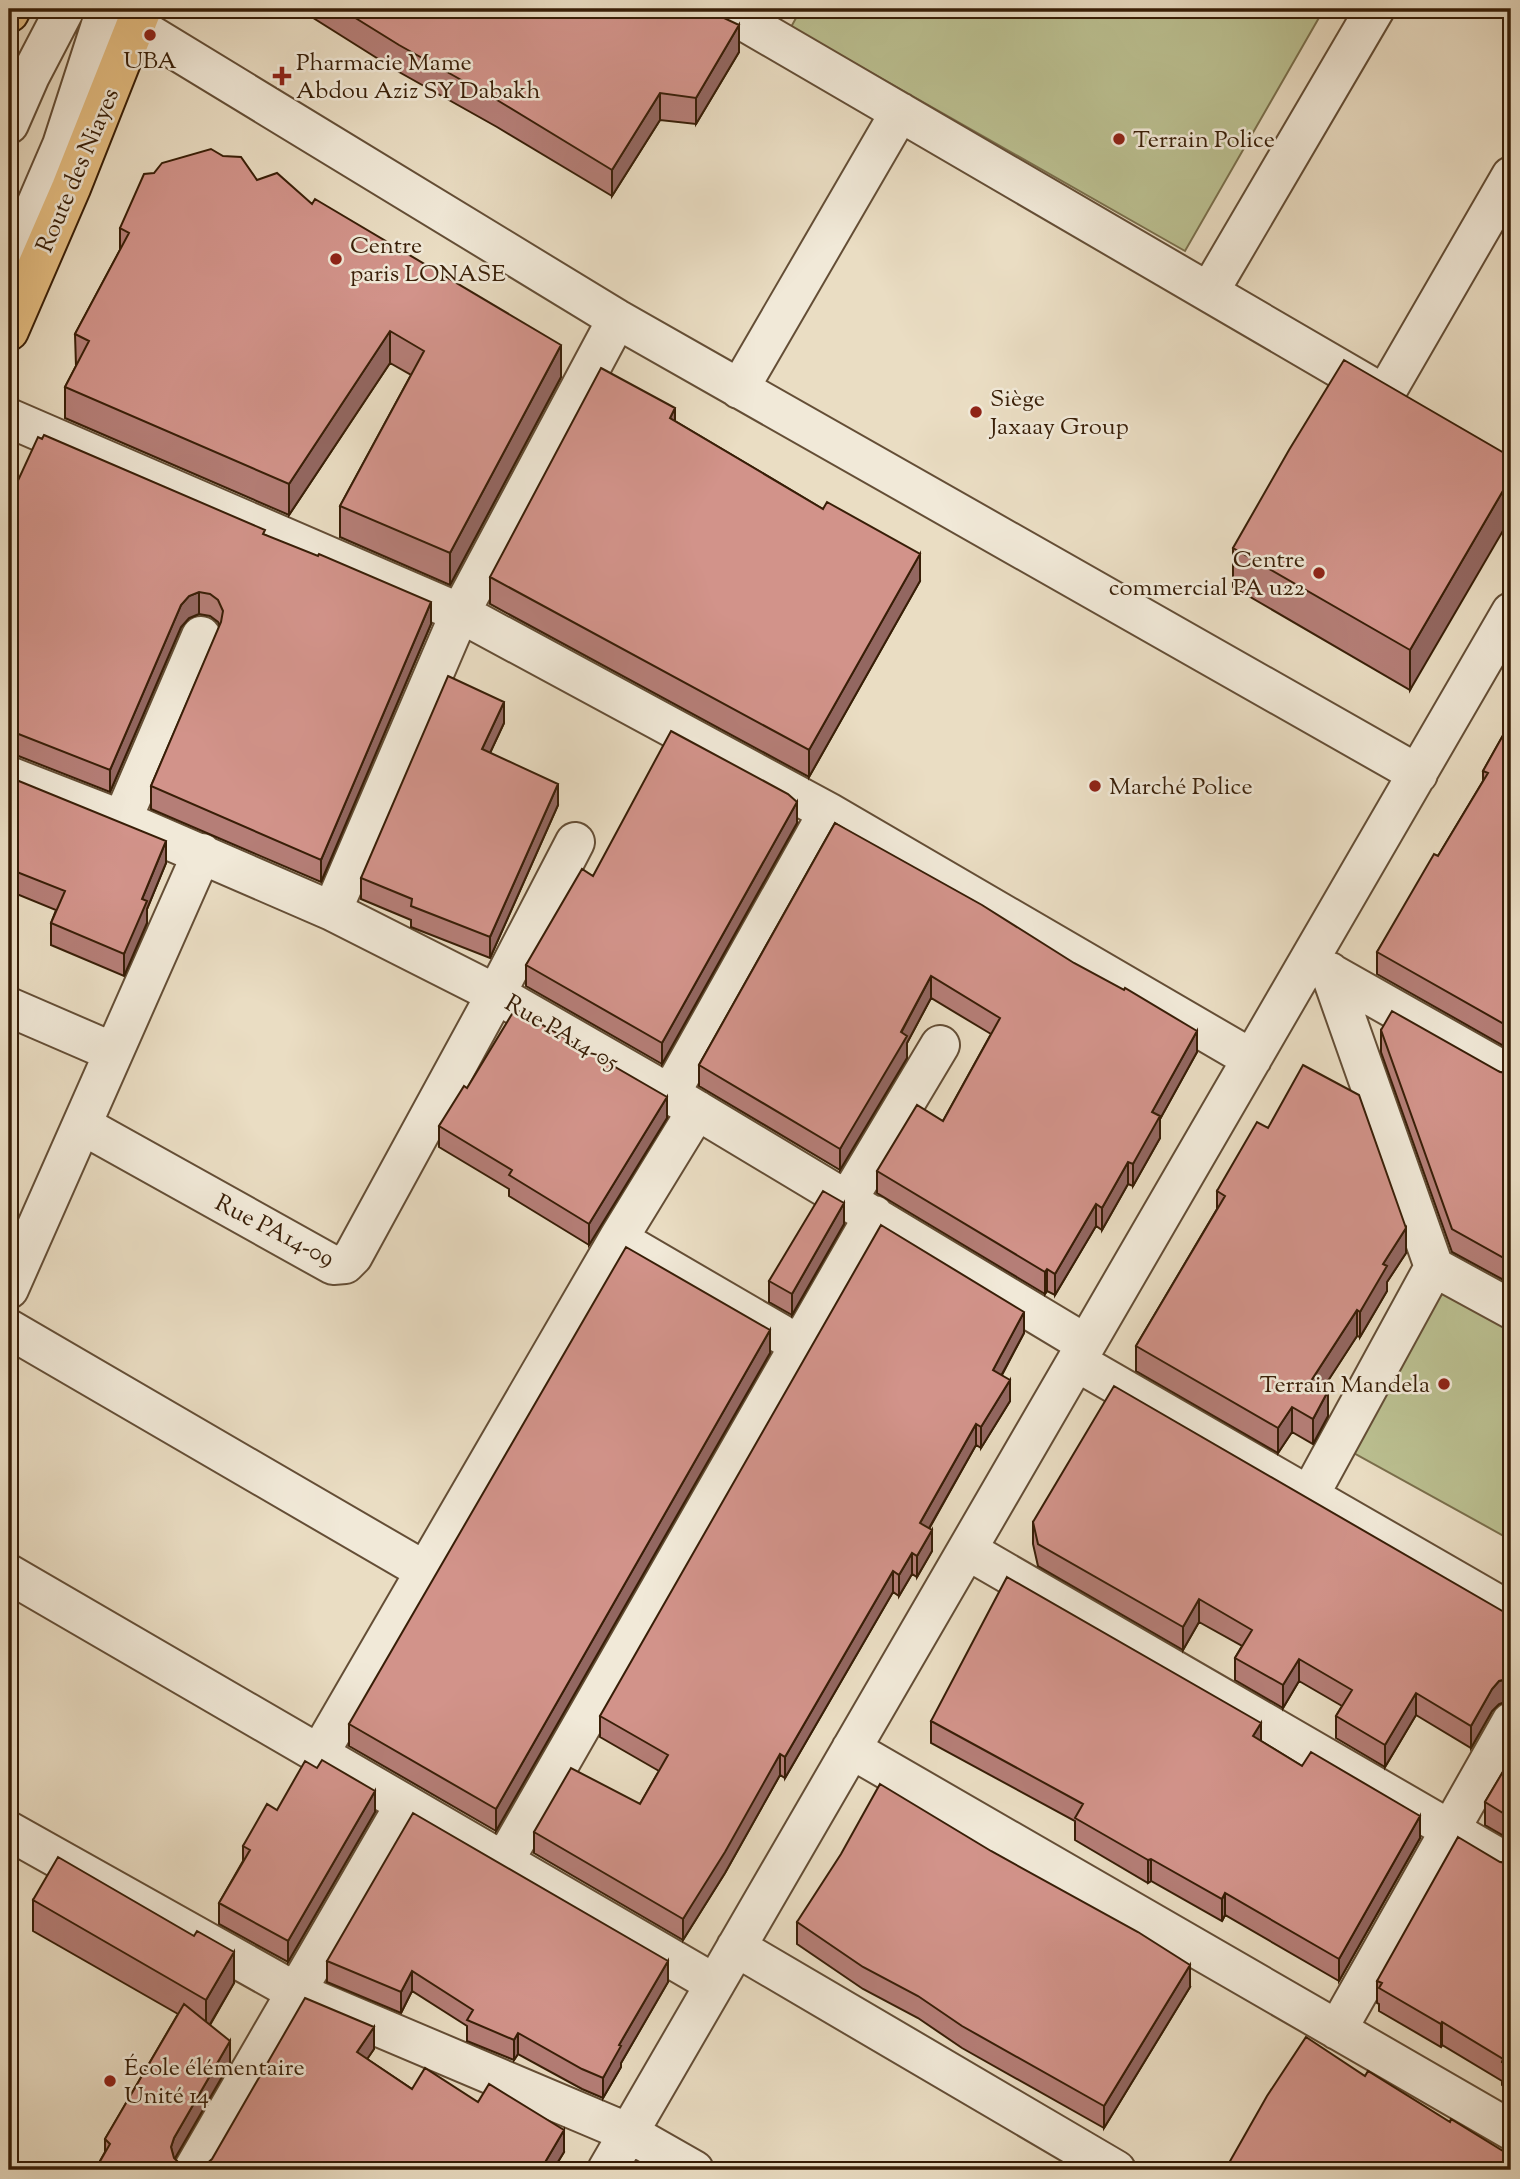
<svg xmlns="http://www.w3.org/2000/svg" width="1520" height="2179" font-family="'Sorts Mill Goudy',serif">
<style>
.green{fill:#bbc091;stroke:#7a6f4c;stroke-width:2}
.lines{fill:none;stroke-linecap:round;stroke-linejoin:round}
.minor-casing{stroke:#644e36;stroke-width:42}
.major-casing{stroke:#381e07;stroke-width:42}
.minor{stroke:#f1e9d8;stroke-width:38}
.major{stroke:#e5be82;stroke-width:38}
.wall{fill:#b57e77;stroke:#381e07;stroke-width:2}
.shaded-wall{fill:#936761;stroke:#381e07;stroke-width:2}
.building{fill:#d2938a;stroke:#381e07;stroke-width:2}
.poi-dot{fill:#8f2418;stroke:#f1e9d8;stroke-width:2.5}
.labels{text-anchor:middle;stroke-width:5;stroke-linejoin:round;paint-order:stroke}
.poi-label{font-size:24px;fill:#381e07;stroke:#f1e9d8;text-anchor:start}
.street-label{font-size:24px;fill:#381e07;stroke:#f1e9d8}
</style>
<rect width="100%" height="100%" fill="#eaddc3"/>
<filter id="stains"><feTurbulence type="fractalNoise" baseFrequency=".00286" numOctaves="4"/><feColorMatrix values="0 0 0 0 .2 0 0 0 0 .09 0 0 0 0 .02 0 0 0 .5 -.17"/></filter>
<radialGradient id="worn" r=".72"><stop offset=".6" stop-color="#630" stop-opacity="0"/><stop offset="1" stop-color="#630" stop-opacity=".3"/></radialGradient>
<path class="green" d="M801 9H1324L1185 251 791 27Z
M1437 1279 1511 1322V1540L1343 1447Z"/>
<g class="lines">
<g class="minor-casing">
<path id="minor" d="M111 9 136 26 617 319 1418 774
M723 9 1385 395
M9 124 30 76 65 9
M9 268 62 145 106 9
M1209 292 1375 9
M739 389 900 112
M1385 394 1511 176
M9 418 460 613 828 812 1252 1059
M9 776 122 820 332 911 496 994 670 1094 1086 1344
M122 820 201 636
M332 911 460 613 617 319
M1320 967 1511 1075
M1330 972 1434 1267 1511 1309
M9 1007 113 1052
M670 1094 828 812
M82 1125 333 1265 345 1264 353 1256 496 994 575 842
M848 1199 940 1045
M618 1239 800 1345
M9 1289 202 853
M9 1329 425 1571
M1077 1362 1511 1612
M1309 1496 1434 1267
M967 1550 1511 1865
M9 1574 715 1984
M851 1749 1511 2130
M319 1754 618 1239 697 1110
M9 1831 296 1992 629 2133 694 2170
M504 1861 874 1215
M736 1947 1116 2170
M1337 2030 1511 1722
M193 2170 405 1804
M607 2170 1511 612"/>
</g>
<g class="major-casing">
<path id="major" d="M9 13 11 9
M9 331 71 188 142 9"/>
</g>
<use href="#minor" class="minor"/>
<use href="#major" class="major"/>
</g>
<path class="wall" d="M299 9H705L739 52 696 124 660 120 612 196 497 127 399 72Z
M257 180 312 204 561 377 450 585 340 537V506L411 375 390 363 289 515 65 418V387L76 366 75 334 120 250V228Z
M675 421 823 509 920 581 809 777 490 604V577Z
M1511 457 1410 690 1233 587V548Z
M9 500 265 535 431 624 321 882 151 809V786L220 626 218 622 210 616 199 614 189 618 181 627 110 792 16 755H9Z
M1511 721V1050L1377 974V952L1438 856 1483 781V771Z
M504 723 490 753 558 805 490 958 411 927V920L361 899V878Z
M9 777 166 863 147 909V923L124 976 51 945V923L56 910 12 892 11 894 9 893Z
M797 823 662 1064 526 986V965L593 876Z
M835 823 1197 1052 1160 1119V1138L1133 1186 1128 1184 1102 1230 1096 1226 1055 1295 1047 1291 1045 1294 877 1193V1171L943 1121 991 1034 931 998 907 1043V1058L840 1170 699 1086V1065Z
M1381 1030 1500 1072 1511 1074V1284L1452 1252 1381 1052Z
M467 1088 667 1118 589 1245 509 1196V1189L439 1147V1126Z
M1217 1191 1406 1253 1387 1282V1291L1360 1337 1357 1336 1323 1388 1328 1416 1313 1444 1292 1432 1278 1453 1136 1371V1346L1217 1209Z
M844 1224 792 1315 769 1302V1281Z
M1024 1333 1002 1375 1010 1401 981 1448 976 1445 929 1529 932 1551 917 1577 912 1574 899 1596 893 1592 785 1778 780 1775 725 1873 683 1940 534 1853V1832L640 1804 659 1771 600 1737V1716Z
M770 1353 496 1831 349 1746V1724Z
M1033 1522 1511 1616V1700L1499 1704 1492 1711 1471 1748 1416 1715 1385 1767 1336 1738V1716L1342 1706 1299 1681 1283 1708 1235 1680V1658L1242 1646 1199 1622 1183 1650 1038 1566 1033 1544Z
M931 1721 1261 1741 1420 1838 1339 1981 1225 1915 1222 1921 1151 1881 1148 1883 1075 1840V1821L931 1743Z
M1511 1744V1840L1485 1825V1802L1509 1762V1748Z
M277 1810 375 1812 288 1962 219 1924V1903L243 1861V1846Z
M1500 1862 1511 1864V2091L1502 2085V2081L1442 2045 1441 2047 1379 2011V2004L1377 2003V1981Z
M33 1900 234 1983 210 2025 230 2063 174 2159 183 2167 192 2170 203 2167 374 2049 367 2059 412 2089 478 2102 564 2152 553 2170H95L105 2152V2139L178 2014 33 1931Z
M797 1922 1190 1987 1104 2128 962 2048 918 2018 863 1989 797 1944Z
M327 1961 668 1982 621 2063V2067L603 2098 582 2089 518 2054 514 2060 467 2041V2026L412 1991 401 2013 327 1982Z"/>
<path class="shaded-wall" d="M739 25V52L696 124V98Z
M660 93V120L612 196V170Z
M390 331V363L289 515V484Z
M561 345V377L450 585V553Z
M675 408V435L670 418Z
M1511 477V517L1410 690V650Z
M920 554V581L809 777V750Z
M199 592V614L189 618 181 627 110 792V770L181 605 189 596Z
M431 602V624L321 882V860Z
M504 702V723L482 770V749Z
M558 784V805L490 958V937Z
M797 802V823L662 1064V1043Z
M166 841V863L147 909V923L124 976V954L142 899Z
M12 870V892L11 894V872Z
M931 976V998L907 1043V1058L840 1170V1149Z
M1197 1031V1052L1160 1119V1138L1133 1186V1164L1152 1112Z
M667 1097V1118L589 1245V1224Z
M1128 1162V1184L1102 1230V1208Z
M844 1203V1224L792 1315V1294Z
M1096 1204V1226L1055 1295V1274Z
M1406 1228V1253L1387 1282V1291L1360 1337V1312L1383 1264Z
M1047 1269V1291L1045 1294V1272Z
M1357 1310V1336L1311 1407V1381Z
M1024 1312V1333L993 1391V1370Z
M770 1330V1353L496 1831V1809Z
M1010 1380V1401L981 1448V1427Z
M1328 1391V1416L1313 1444V1419Z
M1292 1407V1432L1278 1453V1428Z
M976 1424V1445L920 1544V1523Z
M932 1530V1551L917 1577V1556Z
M912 1553V1574L899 1596V1575Z
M893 1571V1592L785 1778V1757Z
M1199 1599V1622L1183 1650V1627Z
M1299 1659V1681L1283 1708V1685Z
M1511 1678V1700L1499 1704 1492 1711 1471 1748V1726L1492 1689 1499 1681Z
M1416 1693V1715L1385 1767V1745Z
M1261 1723V1745L1253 1736Z
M780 1754V1775L725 1873 683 1940V1919Z
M375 1791V1812L288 1962V1941Z
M1420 1816V1838L1339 1981V1959Z
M1151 1859V1881L1148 1883V1860Z
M1225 1893V1915L1222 1921V1899Z
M234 1952V1983L206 2031V2000Z
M668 1961V1982L621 2063V2067L603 2098V2078L619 2045Z
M1190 1965V1987L1104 2128V2106Z
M412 1971V1991L401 2013V1992Z
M1442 2022V2045L1441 2047V2024Z
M374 2027V2049L357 2074V2052Z
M518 2033V2054L514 2060V2040Z
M230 2041V2063L174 2160 171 2147 174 2138Z
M564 2130V2152L553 2170H543L544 2164Z"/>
<path class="building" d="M341 9H705L739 25 696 98 660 93 612 170 497 100 399 45Z
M211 149 223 156 241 157 257 180 277 173 312 204 315 199 561 345 450 553 340 506 424 351 390 331 289 484 65 387 89 341 75 334 129 233 120 228 144 174 154 173 162 163Z
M1344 360 1511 457V477L1410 650 1233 548 1289 450Z
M601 368 675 408 670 418 823 509 827 502 920 554 809 750 490 577Z
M44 435 265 530 263 534 318 556 319 554 431 602 321 860 151 786 221 622 223 611 218 600 210 594 199 592 189 596 181 605 110 770 16 733 9 732V500L38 437 42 439Z
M448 676 504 702 482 749 558 784 490 937 411 906 412 899 361 878Z
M1511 721V1028L1377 952 1434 854 1438 856 1488 773 1483 771Z
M671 731 788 794 797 802 662 1043 526 965 582 869 593 876Z
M9 777 166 841 142 899 147 901 124 954 51 923 65 891 12 870 11 872 9 871Z
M835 823 982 905 1074 963 1124 990 1125 988 1197 1031 1152 1112 1160 1116 1133 1164 1128 1162 1102 1208 1096 1204 1055 1274 1047 1269 1045 1272 877 1171 917 1105 943 1121 1000 1018 931 976 901 1032 907 1036 840 1149 699 1065Z
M515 1009 667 1097 589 1224 509 1175 512 1170 439 1126 464 1086 467 1088Z
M1392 1011 1500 1072 1511 1074V1262L1452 1229 1381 1030Z
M1303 1065 1359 1095 1406 1228 1383 1264 1387 1266 1360 1312 1357 1310 1311 1381 1328 1391 1313 1419 1292 1407 1278 1428 1136 1346 1225 1196 1217 1191 1257 1122 1268 1128Z
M823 1191 844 1203 792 1294 769 1281Z
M881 1225 1024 1312 993 1370 1010 1380 981 1427 976 1424 920 1523 932 1530 917 1556 912 1553 899 1575 893 1571 785 1757 780 1754 725 1852 683 1919 534 1832 571 1768 640 1804 668 1755 600 1716Z
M626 1247 770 1330 496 1809 349 1724Z
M1114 1386 1511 1616V1678L1499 1681 1492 1689 1471 1726 1416 1693 1385 1745 1336 1716 1352 1690 1299 1659 1283 1685 1235 1658 1252 1630 1199 1599 1183 1627 1038 1544 1033 1522Z
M1007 1577 1261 1723 1253 1736 1302 1766 1311 1752 1420 1816 1339 1959 1225 1893 1222 1899 1151 1859 1148 1860 1075 1818 1083 1804 931 1721Z
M1511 1758V1818L1485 1802Z
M322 1760 375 1791 288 1941 219 1903 250 1850 243 1846 267 1804 277 1810 305 1761 317 1768Z
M880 1784 991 1851 1138 1932 1190 1965 1104 2106 962 2026 918 1996 863 1967 797 1922 841 1854Z
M413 1813 668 1961 619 2045 621 2046 603 2078 582 2069 518 2033 514 2040 467 2020 473 2010 412 1971 401 1992 327 1961Z
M1458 1837 1500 1862 1511 1864V2068L1502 2062 1503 2059 1442 2022 1441 2024 1379 1988 1382 1983 1377 1981Z
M58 1857 194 1936 197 1931 234 1952 206 2000 33 1900Z
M305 1998 374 2027 357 2052 412 2089 425 2068 478 2102 489 2084 564 2130 544 2164 546 2166 543 2170H95L110 2144 105 2139 184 2004 230 2041 174 2138 171 2147 174 2158 183 2167 192 2170 203 2167 212 2159Z
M1306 2037 1365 2076 1368 2071 1450 2122 1451 2119 1511 2156V2170H1225L1267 2096Z"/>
<g class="poi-dot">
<circle cx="150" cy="35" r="7"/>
<path d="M278.5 65.5h7v7h7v7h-7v7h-7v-7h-7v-7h7z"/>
<circle cx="1119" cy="139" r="7"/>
<circle cx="336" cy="259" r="7"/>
<circle cx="976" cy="412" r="7"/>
<circle cx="1319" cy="573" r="7"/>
<circle cx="1095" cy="786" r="7"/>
<circle cx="1444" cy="1384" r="7"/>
<circle cx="110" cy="2081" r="7"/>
</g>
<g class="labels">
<g class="poi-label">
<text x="150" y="68" text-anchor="middle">UBA</text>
<text x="296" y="70">Pharmacie Mame<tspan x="296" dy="28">Abdou Aziz SY Dabakh</tspan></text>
<text x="1133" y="147">Terrain Police</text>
<text x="350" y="253">Centre<tspan x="350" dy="28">paris LONASE</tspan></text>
<text x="990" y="406">Siège<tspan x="990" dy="28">Jaxaay Group</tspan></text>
<text x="1305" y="567" text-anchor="end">Centre<tspan x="1305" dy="28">commercial PA u22</tspan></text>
<text x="1109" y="794">Marché Police</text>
<text x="1430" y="1392" text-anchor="end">Terrain Mandela</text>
<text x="124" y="2075">École élémentaire<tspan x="124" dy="28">Unité 14</tspan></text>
</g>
<g class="street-label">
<text transform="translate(77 170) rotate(-67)" y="8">Route des Niayes</text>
<text transform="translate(562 1032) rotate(30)" y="8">Rue PA14-05</text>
<text transform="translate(275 1230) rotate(27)" y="8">Rue PA14-09</text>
</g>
</g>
<rect width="1520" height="2179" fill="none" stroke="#eaddc3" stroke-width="35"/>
<rect x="10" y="10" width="1499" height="2158" fill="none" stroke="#381e07" stroke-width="3.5"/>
<rect x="18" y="18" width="1485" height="2144" fill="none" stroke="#381e07" stroke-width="2"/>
<rect width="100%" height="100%" filter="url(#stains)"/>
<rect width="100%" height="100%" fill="url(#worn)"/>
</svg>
